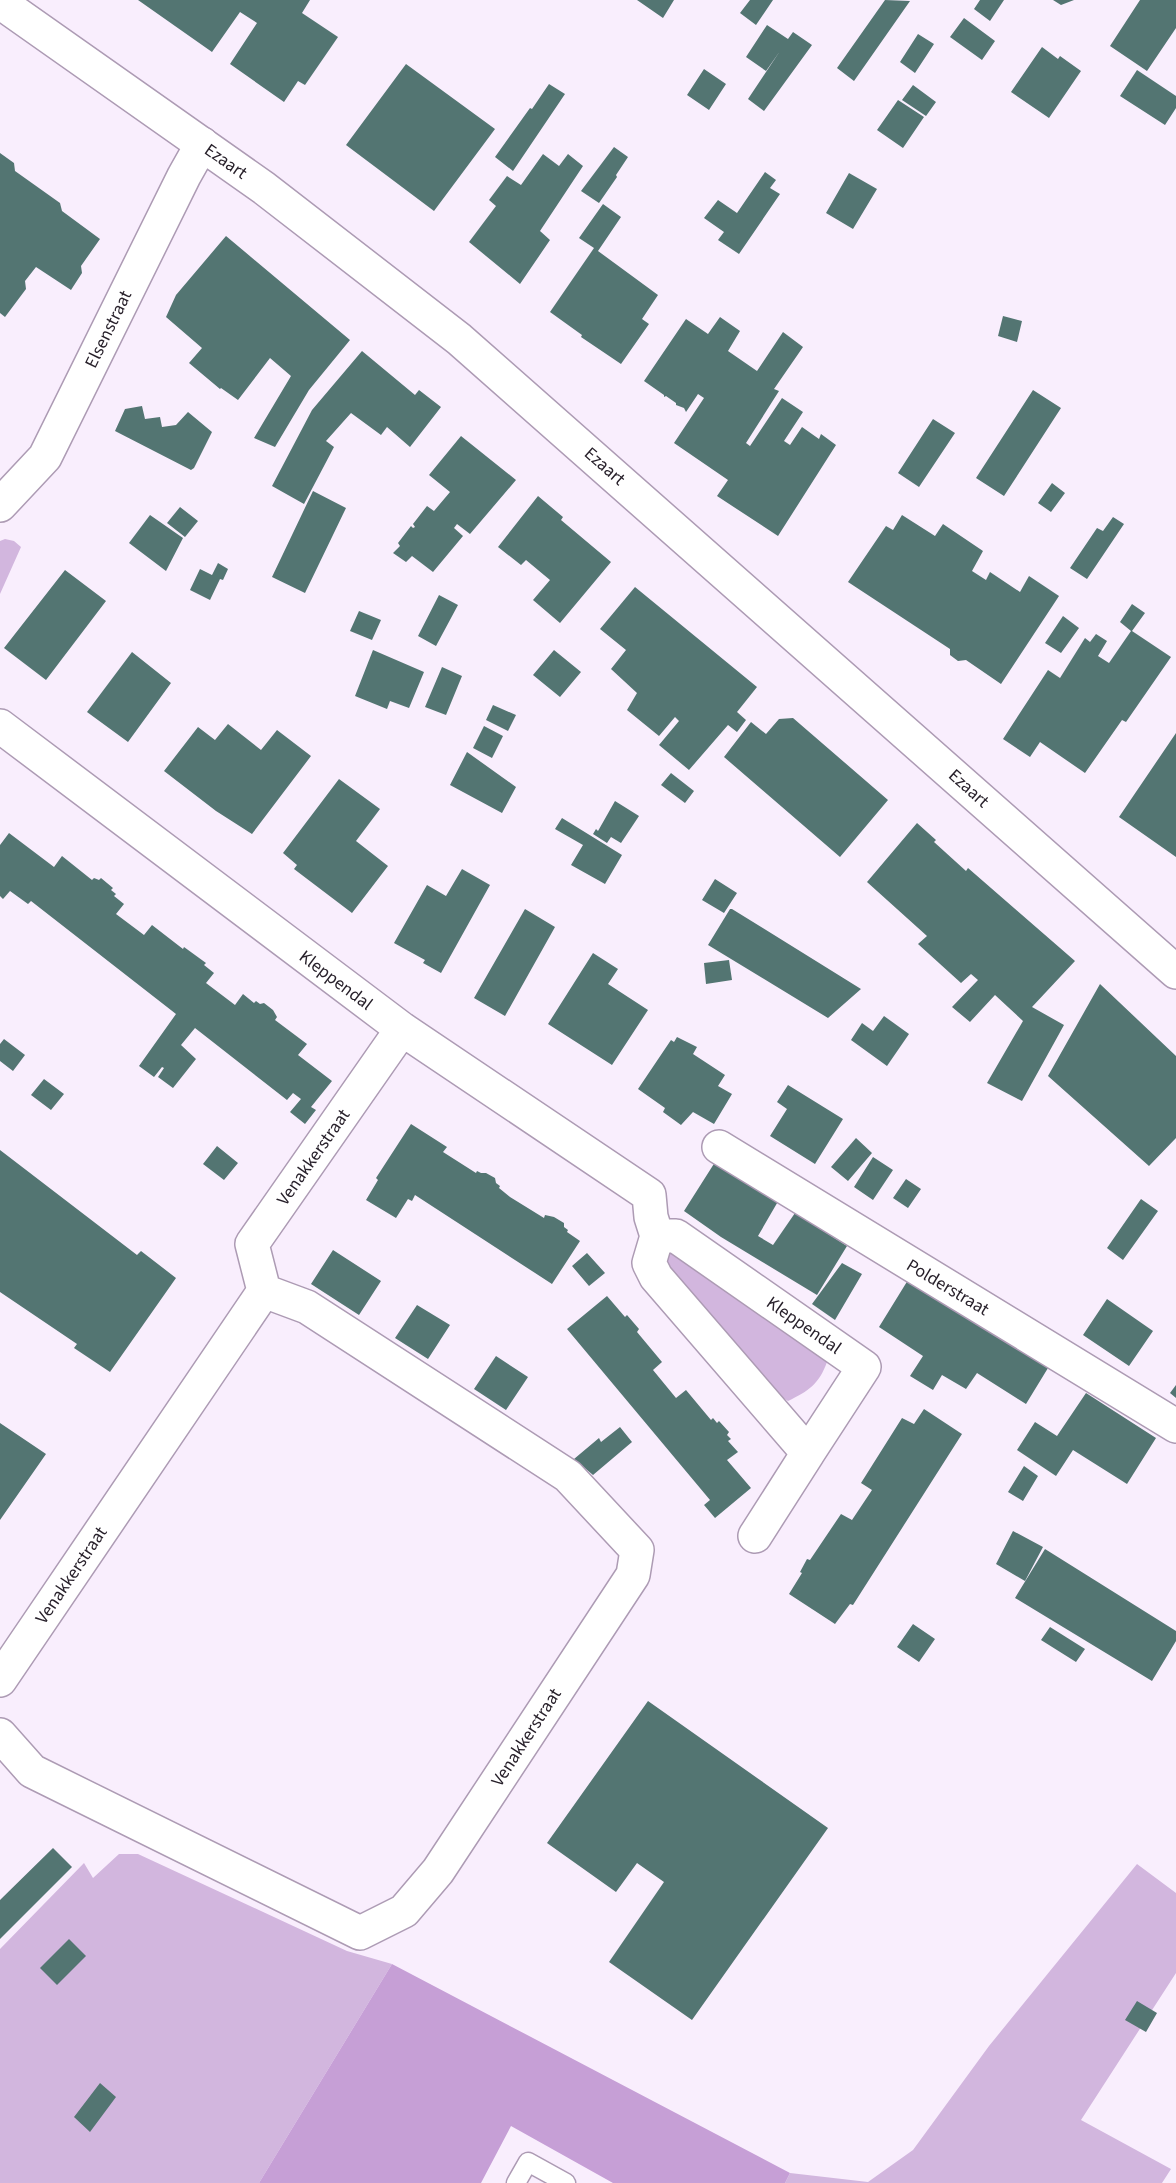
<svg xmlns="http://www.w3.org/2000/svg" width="1176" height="2183" font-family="'Source Sans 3',sans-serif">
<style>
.green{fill:#d2b6de}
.forest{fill:#c69fd6}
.building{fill:#537572}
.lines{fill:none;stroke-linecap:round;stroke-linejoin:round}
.lane-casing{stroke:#ad9bb4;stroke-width:21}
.street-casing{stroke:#ad9bb4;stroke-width:36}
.secondary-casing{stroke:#ad9bb4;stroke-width:36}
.lane{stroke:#fff;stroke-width:18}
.street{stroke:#fff;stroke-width:33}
.secondary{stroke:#fff;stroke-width:33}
.labels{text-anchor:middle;stroke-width:4.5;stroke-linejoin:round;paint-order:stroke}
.street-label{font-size:18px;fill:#28212b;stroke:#fff}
</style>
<rect width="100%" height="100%" fill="#f9eefd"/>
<path class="green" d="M5 539 14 541 21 547 0 594V541Z
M669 1253 686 1257 820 1349 827 1362C819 1384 809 1391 788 1401L769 1389 664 1263Z
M119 1854H138L347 1951 392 1964 259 2183H0V1949L84 1863 93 1878Z
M1137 1864 1176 1893V1973L1081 2120 1171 2169 1162 2183H785L790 2173 868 2182 913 2150 989 2046Z"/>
<path class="forest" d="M392 1964 790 2173 785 2183H613L511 2126 481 2183H259Z"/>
<path class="building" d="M138 0H310L302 13 338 37 305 85 298 81 284 102 230 64 257 23 240 12 212 52Z
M637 0H674L663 18Z
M750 0H773L756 25 740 13Z
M885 0 910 1 854 81 837 68Z
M980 0H1004L990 21 974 9Z
M1053 0H1074L1061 5Z
M1140 0H1176V28L1147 71 1110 46Z
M964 18 995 41 982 60 950 37Z
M767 25 788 39 793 32 812 45 764 111 748 99 780 51 766 71 746 57Z
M918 34 934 44 915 73 900 62Z
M1042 47 1058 59 1060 56 1081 71 1049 118 1011 92Z
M406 64 495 129 434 211 346 145Z
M704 69 726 84 709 110 687 95Z
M1137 70 1176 96V108L1165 125 1120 96Z
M549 84 565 94 513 171 495 157 530 108 532 109Z
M913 85 936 102 926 116 902 100Z
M898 100 924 117 903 148 877 130Z
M614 147 628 157 616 175 617 177 599 203 581 191Z
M0 153 14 163 15 171 60 203 62 211 100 239 81 266 82 273 71 290 36 267 25 281 26 289 5 317 0 313Z
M543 154 559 166 568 154 583 166 540 231 550 240 520 284 469 242 496 206 489 200 507 176 521 185Z
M765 172 776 180 770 188 780 194 739 254 718 240 724 232 704 218 718 200 737 213Z
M849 173 877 189 853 229 826 213Z
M603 204 621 217 598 251 658 295 642 319 649 324 621 364 581 337 582 335 550 312 594 248 579 238Z
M226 236 350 340 309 390 275 447 254 438 291 376 270 358 238 400 221 388 220 389 189 363 202 348 166 317 176 295Z
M1003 316 1022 321 1017 342 998 336Z
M720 317 740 331 728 351 757 371 783 332 803 347 774 389 779 391 746 443 750 446 782 398 803 412 784 441 790 445 802 427 819 439 821 434 836 445 778 536 717 496 728 480 674 443 704 398 698 394 686 412 684 408 676 405V403L666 396 664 397V395L644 381 686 319 708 334Z
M362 351 415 395 419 390 441 407 410 447 387 427 381 435 351 413 326 441 334 447 304 504 272 486 312 410Z
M1033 390 1061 408 1004 496 976 478Z
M142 406 145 419 160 417 162 427 176 425 188 412 212 432 194 468 191 470 115 431 125 409Z
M933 419 955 433 919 487 898 473Z
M461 436 516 480 470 534 457 524 454 528 463 536 433 572 412 556 406 562 393 553 400 546 398 543 411 526 413 528 415 527 413 524 427 506 434 511 450 492 429 475Z
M1052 483 1065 493 1051 512 1038 503Z
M313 491 346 508 305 593 272 577Z
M538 496 563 517 561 520 611 562 560 623 533 600 550 580 526 560 521 565 498 547Z
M180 507 198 521 185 537 167 523Z
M150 515 183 538 166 571 129 543Z
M902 515 935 536 943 524 983 551 972 571 986 580 990 572 1020 592 1029 576 1059 596 1001 684 966 660 958 661 950 655V649L848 582 886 526 893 530Z
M1113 517 1124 524 1087 579 1070 568 1097 528 1103 531Z
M218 563 228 569 223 580 220 579 210 600 190 590 200 569 212 575Z
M65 570 106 601 46 680 4 648Z
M635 587 757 687 737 712 746 720 737 732 728 725 689 770 659 745 679 721 675 717 659 736 627 710 637 693 611 669 626 650 600 629Z
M439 595 458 605 436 646 418 636Z
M1132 604 1145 613 1132 631 1171 657 1126 722 1122 720 1085 773 1040 742 1030 757 1003 739 1048 670 1060 678 1085 638 1090 642 1096 634 1107 641 1098 656 1109 663 1131 631 1120 622Z
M359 611 381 620 372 640 350 631Z
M1063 616 1079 628 1061 653 1045 643Z
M373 650 424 672 409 708 390 701 387 709 355 696Z
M554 650 581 672 560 697 533 675Z
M132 652 171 683 128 742 87 712Z
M442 667 462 676 446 715 425 707Z
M493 705 516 715 508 731 486 720Z
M793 718 888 800 840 857 724 757 751 722 766 734 779 719Z
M228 724 261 750 277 730 311 756 252 834 216 811 164 771 198 727 215 740Z
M484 726 503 736 492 758 473 748Z
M1176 733V857L1119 817Z
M467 752 516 787 502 813 450 785Z
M671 773 694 791 685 803 661 785Z
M339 779 380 809 356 841 388 866 352 913 294 869 297 865 283 853Z
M615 801 639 816 621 843 611 837 607 843 593 834 596 829 598 831Z
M562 818 622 855 605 884 571 865 583 845 555 829Z
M917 823 936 840 934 842 966 871 968 868 1075 961 1032 1007 1064 1025 1022 1101 987 1083 1023 1021 995 995 970 1022 952 1007 978 980 971 974 961 983 918 944 927 936 867 882Z
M9 833 54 867 62 856 92 880 94 878 99 880 101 878 113 888 111 890 116 894 114 896 124 904 116 914 144 935 152 925 183 949 184 947 206 963 204 965 214 973 206 983 235 1005 243 994 254 1003 256 1001 260 1004 264 1003 273 1010 277 1017 275 1020 307 1044 298 1055 332 1081 311 1107 316 1110 305 1124 290 1112 301 1099 293 1093 287 1100 195 1028 181 1045 196 1059 173 1088 158 1077 164 1068 162 1067 154 1077 139 1066 176 1014 31 901 28 904 10 891 3 899 0 896V845Z
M462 869 490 885 441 973 423 963 425 960 394 943 427 885 446 896Z
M715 879 737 893 724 913 702 900Z
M525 909 555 927 505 1016 474 998Z
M730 909H732L861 989 828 1018 708 945Z
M593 953 618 969 608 984 648 1010 612 1065 548 1024Z
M729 960 732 980 706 984 704 963Z
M1100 984 1176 1056V1138L1149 1166 1048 1076Z
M884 1016 909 1034 887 1066 851 1040 862 1023 873 1031Z
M677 1037 697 1047 693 1054 725 1075 718 1086 732 1094 714 1124 693 1112 681 1125 663 1112 665 1108 638 1089 671 1040 674 1042Z
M4 1039 25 1055 13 1071 0 1061V1044Z
M44 1079 64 1094 51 1110 31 1095Z
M788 1085 843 1119 815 1164 770 1136 787 1109 777 1102Z
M411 1124 447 1147 443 1152 476 1173 477 1171 481 1173H486L495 1178 496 1183 500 1186 499 1188 510 1197 544 1218 545 1215 554 1217 564 1223V1227L568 1230 567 1232 580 1241 552 1284 415 1195 412 1201 408 1199 396 1218 366 1200 378 1180 376 1178Z
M856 1138 872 1153 848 1181 831 1167Z
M217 1146 238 1163 224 1180 203 1164Z
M0 1150 137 1255 141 1251 176 1278 110 1372 74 1348 77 1344 0 1292Z
M873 1157 893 1170 873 1200 854 1187Z
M717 1159 780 1198 758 1236 773 1245 795 1213 847 1246 817 1295 721 1237 684 1211Z
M906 1179 921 1189 908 1208 893 1198Z
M1141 1199 1158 1211 1123 1260 1107 1248Z
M333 1250 381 1281 359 1315 311 1284Z
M587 1253 605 1273 589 1286 572 1266Z
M842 1263 862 1274 835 1320 812 1304Z
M908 1280 1048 1368 1026 1404 977 1373 966 1389 942 1375 933 1390 910 1376 923 1356 879 1327Z
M607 1296 625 1317 627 1315 639 1329 637 1332 662 1362 653 1370 676 1398 686 1390 711 1420 713 1418 717 1423 719 1421 729 1432 727 1435 731 1439 728 1441 738 1452 727 1460 751 1488 715 1518 704 1505 710 1500 567 1329Z
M1107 1299 1153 1331 1129 1366 1083 1335Z
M417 1305 450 1325 428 1359 395 1338Z
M496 1356 528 1377 506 1410 474 1389Z
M1176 1385V1398L1170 1393Z
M1086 1393 1156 1438 1127 1484 1073 1450 1056 1476 1017 1450 1035 1422 1057 1436Z
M924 1409 962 1434 853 1605 850 1604 835 1624 789 1594 802 1573 800 1572 807 1559 810 1560 841 1514 852 1520 872 1490 861 1483 902 1418 914 1424Z
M0 1423 46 1454 0 1520Z
M620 1427 632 1442 593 1475 574 1459 599 1438 601 1442Z
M1024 1466 1038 1476 1023 1501 1008 1492Z
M1013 1531 1043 1547 1025 1581 996 1564Z
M1045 1549 1176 1631V1641L1152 1681 1015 1598Z
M913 1624 935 1639 919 1662 897 1647Z
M1050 1627 1085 1649 1076 1662 1041 1640Z
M648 1701 828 1828 692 2020 609 1962 664 1882 637 1863 616 1892 547 1843Z
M53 1848 72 1867 0 1939V1900Z
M69 1939 86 1956 57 1985 40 1968Z
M1137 2001 1157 2013 1146 2032 1125 2020Z
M100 2083 116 2097 90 2132 74 2117Z"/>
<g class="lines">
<g class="lane-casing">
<path id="lane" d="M516 2183 528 2162 566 2183"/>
</g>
<g class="street-casing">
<path id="street" d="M0 505 45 457 184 176 202 144
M0 726 402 1029 649 1195 651 1217 657 1236 649 1263 656 1277 808 1453 864 1367 676 1236H657
M719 1147 1176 1426
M755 1536 808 1453
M0 1680 264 1291
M0 1735 32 1771 360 1933 404 1911 438 1871 633 1575 637 1550 568 1476 307 1307 264 1291 252 1244 402 1029"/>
</g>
<g class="secondary-casing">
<path id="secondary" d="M0 2 264 188 459 339 1176 972"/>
</g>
<use href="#lane" class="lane"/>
<use href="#street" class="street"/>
<use href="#secondary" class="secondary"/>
</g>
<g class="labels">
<g class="street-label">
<text transform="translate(226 161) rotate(35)" y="6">Ezaart</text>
<text transform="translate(108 329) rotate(-64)" y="6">Elsenstraat</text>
<text transform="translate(605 466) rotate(41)" y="6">Ezaart</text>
<text transform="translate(969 788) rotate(42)" y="6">Ezaart</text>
<text transform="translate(336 980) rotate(37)" y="6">Kleppendal</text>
<text transform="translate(313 1157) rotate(-55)" y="6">Venakkerstraat</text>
<text transform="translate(948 1287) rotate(31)" y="6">Polderstraat</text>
<text transform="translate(804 1325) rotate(35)" y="6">Kleppendal</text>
<text transform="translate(71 1575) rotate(-56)" y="6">Venakkerstraat</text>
<text transform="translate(526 1737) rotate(-57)" y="6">Venakkerstraat</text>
</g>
</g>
</svg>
